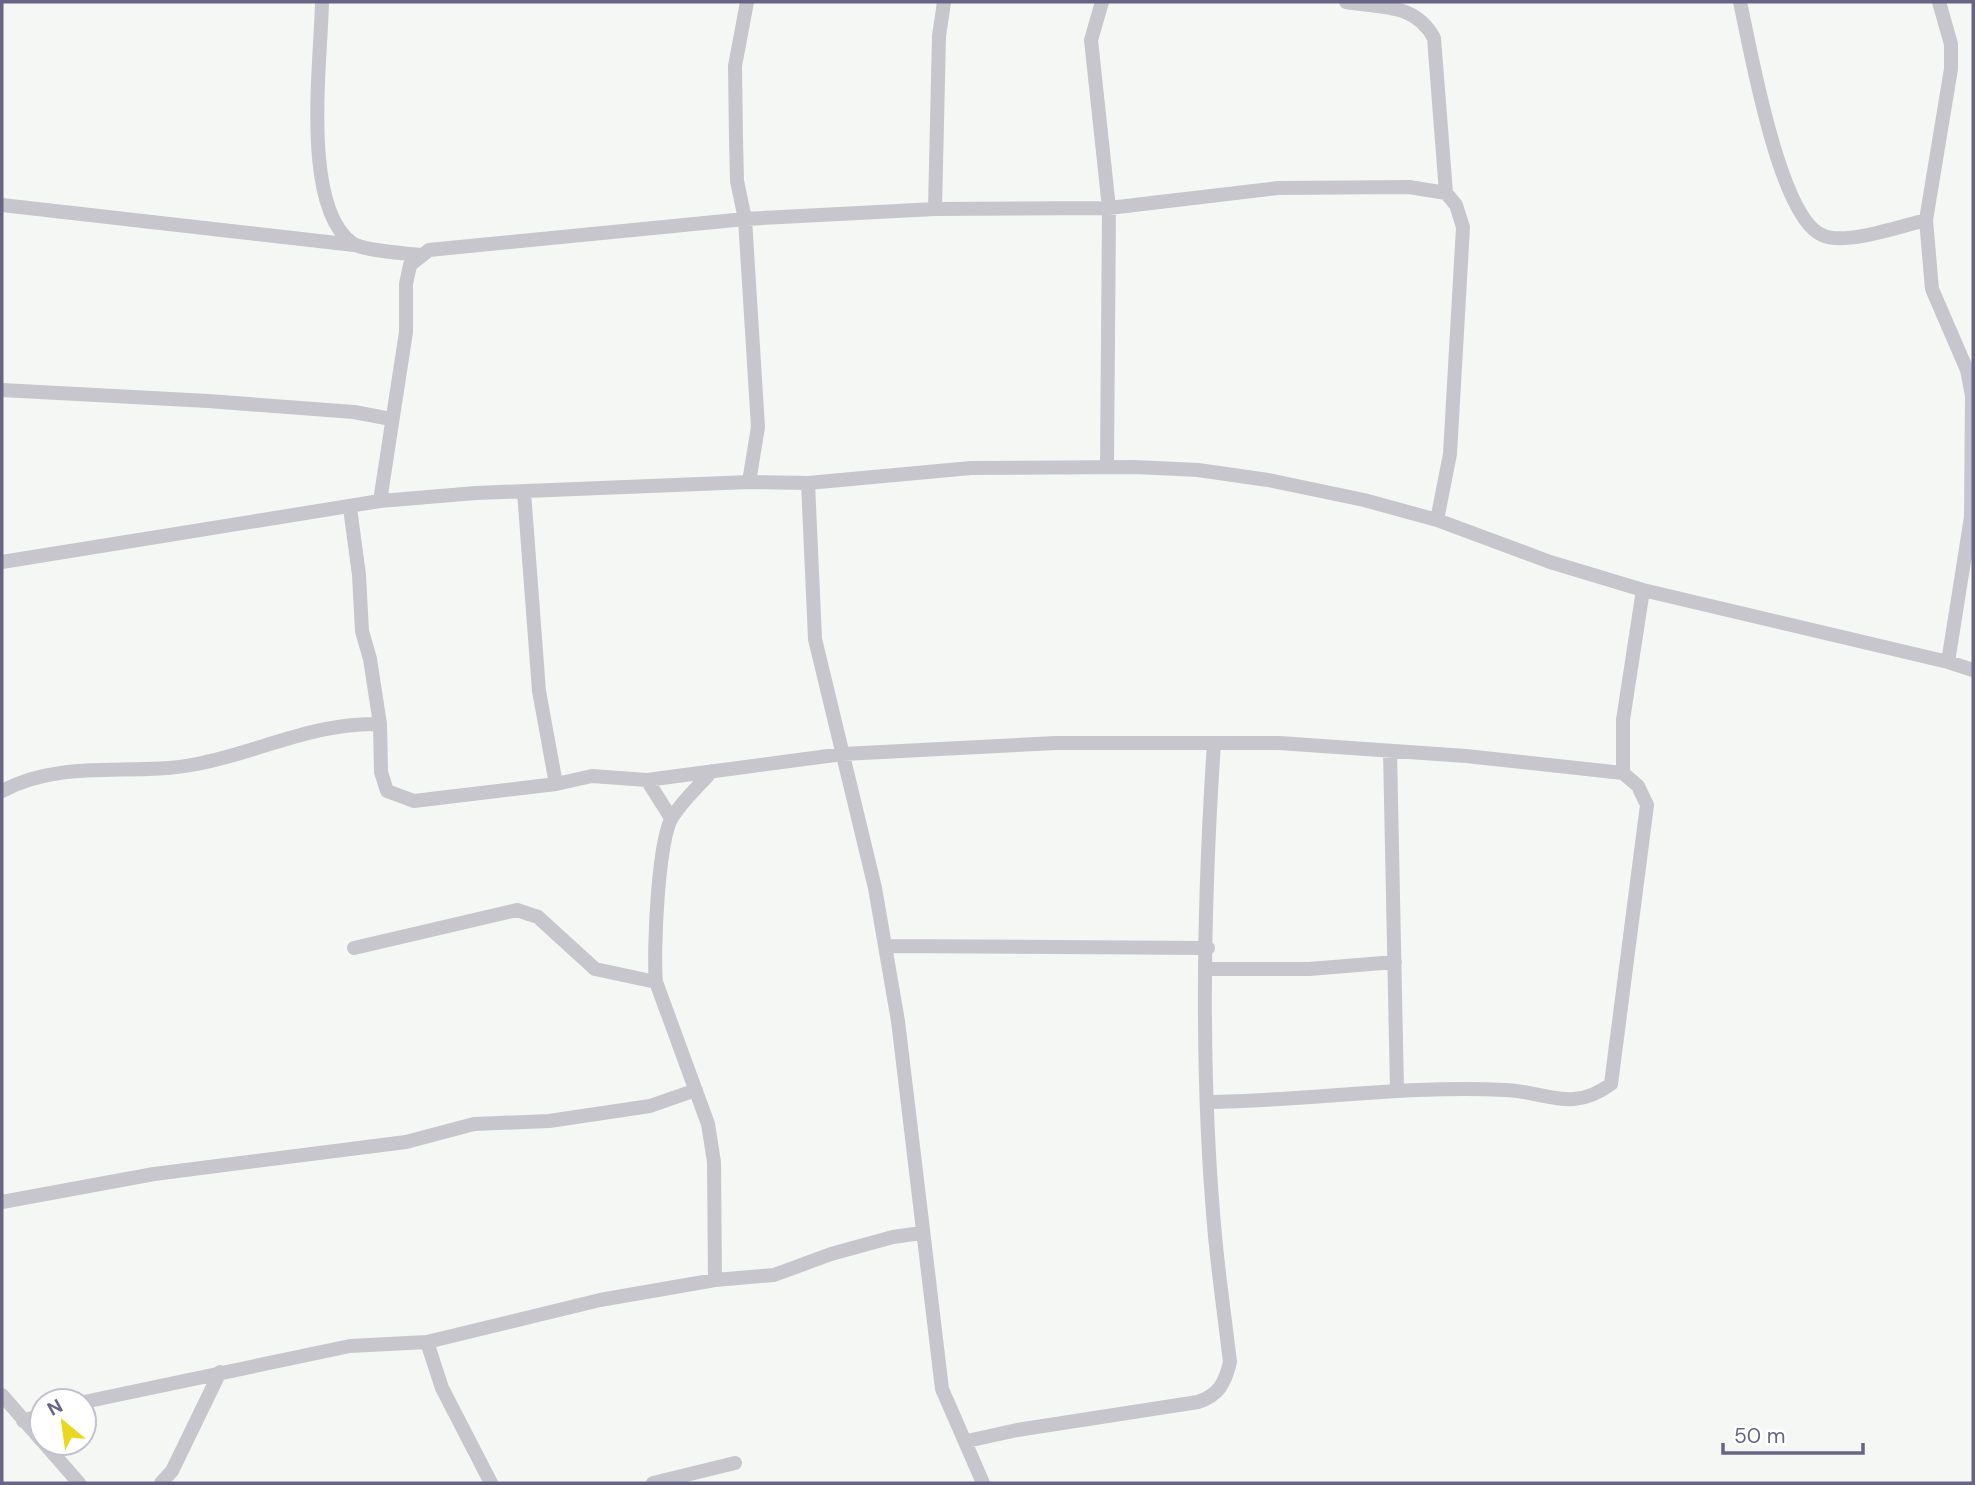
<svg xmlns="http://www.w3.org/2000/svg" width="1975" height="1485" font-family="'DM Sans',sans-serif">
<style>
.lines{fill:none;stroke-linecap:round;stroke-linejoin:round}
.street{stroke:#c7c6cd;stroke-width:14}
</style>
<rect width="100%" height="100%" fill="#f4f7f3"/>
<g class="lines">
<path class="street" d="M322 2C321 61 301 206 352 243 363 251 404 253 420 255
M747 2 735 66 736 139 737 181 745 219 758 427 749 482
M1102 2 1091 40 1109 208 1107 466
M1346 2C1382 8 1415 3 1434 38L1446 193
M1740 2C1750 47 1779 217 1822 235 1845 246 1901 226 1926 220
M1939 2 1951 44V69L1926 220 1932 289 1967 370 1972 396 1971 517 1948 662
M2 205 354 245
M935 209 939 36 944 2
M2 390 208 401 354 412 391 419
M808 483 815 639 875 888 898 1021 942 1389 983 1483
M524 492 539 691 556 784 592 776 647 780 843 754 1056 743H1279L1466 756 1623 773V720L1643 590
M380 501 406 332V284L410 265 429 250 745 219 935 209 1109 208 1278 188 1409 187 1446 193 1456 205 1463 227 1450 454 1437 520
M350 508 359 575 362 631 370 659 380 724 381 772 387 791 414 801 556 784
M2 562 380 501 476 493 749 482 808 483 971 468 1135 467 1198 470 1268 480 1364 500 1437 520 1550 562 1643 590 1948 662 1973 670
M1390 751 1397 1090
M712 771C700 785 684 799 673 816 658 837 653 953 656 982L708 1124 714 1162 715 1280
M647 780 671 818
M2 791C63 758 133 777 197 764 259 752 315 722 380 724
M885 946 1208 948
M354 948 517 910 538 917 595 969 656 982
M1207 969H1309L1395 962
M1207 1102C1307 1101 1405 1085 1505 1090 1548 1092 1572 1113 1611 1084L1647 805 1638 786 1623 773
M2 1202 154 1174 406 1142 474 1124 549 1121 650 1106 696 1090
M427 1342 442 1388 491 1483
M2 1395 42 1441
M84 1402 350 1346 427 1342 600 1300 715 1280 774 1275 831 1254 893 1237 921 1233
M23 1421 42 1415
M967 1441 1017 1430 1198 1402C1219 1395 1225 1383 1230 1362 1225 1320 1219 1278 1215 1236 1200 1073 1203 907 1214 743
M44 1443 79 1483
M161 1483 172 1471 220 1372
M653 1483 735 1463"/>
</g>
<rect width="1975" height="1485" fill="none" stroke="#686486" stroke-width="7"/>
<g transform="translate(63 1422) rotate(331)"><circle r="33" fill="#ffffff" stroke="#c3c1cf" stroke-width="2"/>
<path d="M0-5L12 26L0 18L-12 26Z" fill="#ead820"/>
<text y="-10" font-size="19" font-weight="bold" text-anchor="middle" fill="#686486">N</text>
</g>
<path d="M1723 1443v10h140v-10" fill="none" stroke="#686486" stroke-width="3.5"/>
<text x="1734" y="1443" font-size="21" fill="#686486" stroke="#ffffff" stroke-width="5" paint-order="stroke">50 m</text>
</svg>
